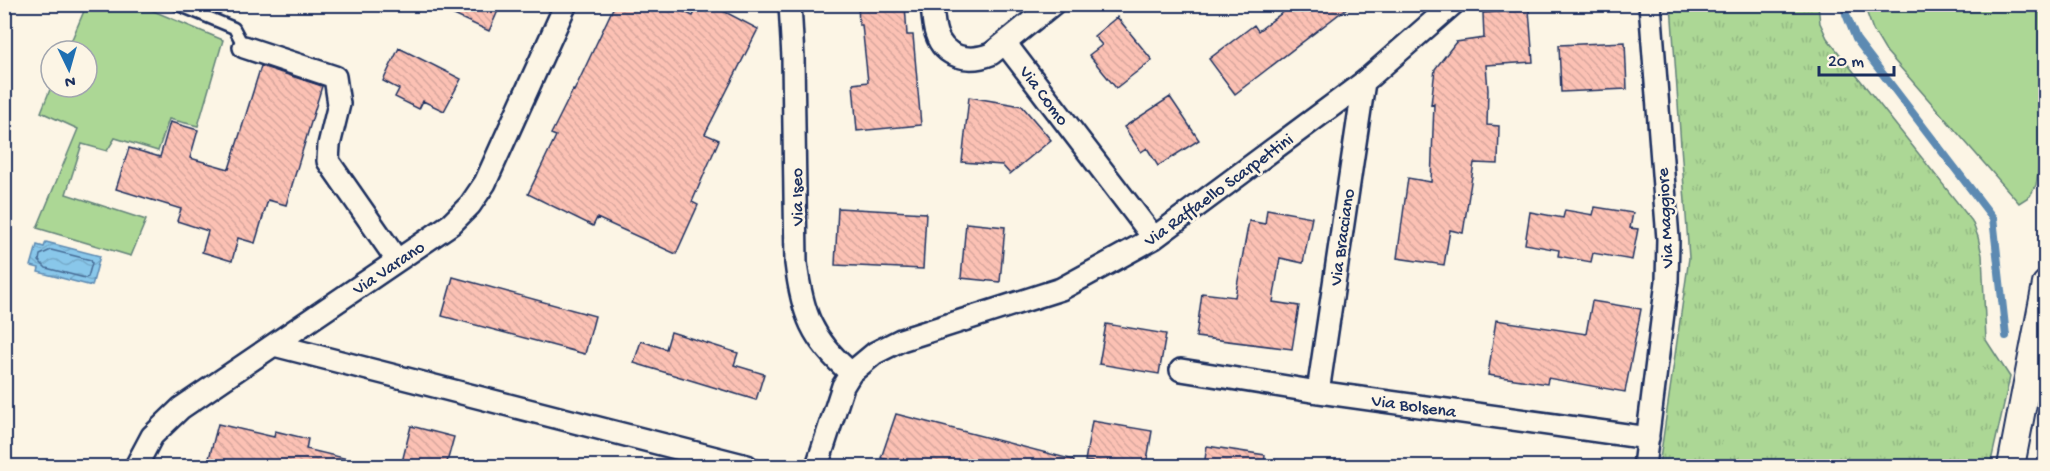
<svg xmlns="http://www.w3.org/2000/svg" width="2050" height="471" font-family="'Gochi Hand',sans-serif">
<style>
.green{fill:#acd795;stroke:#64837a;stroke-width:1.5}
.park{fill:url(#park-tufts);stroke:#64837a;stroke-width:1.5}
.water{fill:url(#water-waves);stroke:#5d8ab2;stroke-width:1.5}
.lines{fill:none;stroke-linecap:round;stroke-linejoin:round}
.shore{stroke:#476c96;stroke-width:1.5}
.stream{stroke:#5d8ab2;stroke-width:8}
.building{fill:url(#building-back-hatch);stroke:#1b2f5e;stroke-width:1.5}
.service-casing{stroke:#1b2f5e;stroke-width:15}
.minor-casing{stroke:#1b2f5e;stroke-width:26}
.tertiary-casing{stroke:#1b2f5e;stroke-width:30}
.service{stroke:#fcf5e5;stroke-width:10}
.minor{stroke:#fcf5e5;stroke-width:21}
.tertiary{stroke:#fcf5e5;stroke-width:26}
.labels{text-anchor:middle;stroke-width:5;stroke-linejoin:round;paint-order:stroke}
.street-label{font-size:18px;fill:#1b2f5e;stroke:#fcf5e5}
</style>
<defs>
<pattern id="park-tufts" width="24" height="20" patternUnits="userSpaceOnUse" patternTransform="scale(1.5)"><rect width="24" height="20" fill="#acd795"/><path d="M3 7l-1-3M5 7V3M7 7l1-3M15 17l-1-3M17 17v-4M19 17l1-3" fill="none" stroke="#93b983"/></pattern>
<pattern id="water-waves" width="16" height="10" patternUnits="userSpaceOnUse" patternTransform="scale(1.5)"><rect width="16" height="10" fill="#89c7ea"/><path d="M0 5q4-4 8 0t8 0" fill="none" stroke="#76abcb"/></pattern>
<pattern id="building-back-hatch" width="6" height="6" patternUnits="userSpaceOnUse" patternTransform="scale(1.5)"><rect width="6" height="6" fill="#fcc1b4"/><path d="M-1 5l2 2M0 0l6 6M5-1l2 2" fill="none" stroke="#d7a69d"/></pattern>
</defs>
<rect width="100%" height="100%" fill="#fcf5e5"/>
<filter id="ink" filterUnits="userSpaceOnUse"><feTurbulence type="fractalNoise" baseFrequency=".0167" numOctaves="2"/><feDisplacementMap in="SourceGraphic" scale="12" xChannelSelector="R" yChannelSelector="G"/><feConvolveMatrix kernelMatrix="1 2 1 2 8 2 1 2 1" color-interpolation-filters="sRGB"/></filter>
<g filter="url(#ink)">
<path class="green" d="M87 4 139 5 223 40 198 126 169 119 158 151 115 138 107 151 82 144 66 194 146 220 131 256 37 228 78 129 41 112 51 87H87V51H67Z
M1864 5H2045V131L2036 185 2030 196 2019 203 1885 50 1873 30Z"/>
<path class="park" d="M1671 5H1818L1820 23 1827 38 1972 221 1978 237 1982 255 1986 340 2010 377 1990 466H1659L1689 258Z"/>
<path class="water" d="M46 242 100 256 92 286 38 272 39 268 31 266 37 245 44 247Z"/>
<g class="lines">
<path class="shore" d="M51 250 91 260 92 263 88 277 85 278 46 268 39 261 40 255Z"/>
<path class="stream" d="M1844 4 1846 14 1856 39 1993 218 2006 336"/>
</g>
<path class="building" d="M430 4H501L489 31Z
M615 4H667L693 16 699 4H710L758 29 705 134 719 140 692 202 698 205 676 254 597 218 593 226 528 194 556 136 551 134 573 90 574 91Z
M858 4H905L907 35H913L921 125 857 131 853 84 868 82 862 25H859Z
M1294 4H1352L1235 94 1209 59 1254 25 1258 31Z
M1529 10 1533 62 1486 65 1488 90 1487 125 1499 126 1498 164 1474 163 1463 233 1450 230 1444 265 1397 258 1408 178 1431 182 1434 104 1431 105 1435 69 1456 42 1484 38 1483 13Z
M1117 17 1152 60 1116 88 1089 55 1102 45 1094 36Z
M1625 42 1627 89 1561 92 1559 45Z
M399 48 461 79 444 111 423 101 419 109 395 97 399 89 383 81Z
M261 66 322 86 286 205 268 200 255 243 238 238 232 261 202 252 208 231 177 221 181 209 116 189 129 148 160 157 170 122 198 130 190 158 229 169Z
M969 97 1022 106 1051 140 1010 174 1002 165 962 162Z
M1170 97 1199 140 1158 166 1147 148 1141 152 1124 127Z
M1595 207 1633 213 1630 228 1638 229 1632 260 1593 253 1591 262 1558 256 1559 250 1525 244 1530 212 1563 218 1565 210 1593 215Z
M838 208 926 213 923 269 835 265Z
M1267 209 1312 217 1303 263 1280 258 1273 302 1299 306 1292 349 1196 337 1202 293 1235 297 1249 221 1265 224Z
M966 223 1005 227 1000 282 961 278Z
M453 277 595 316 585 354 442 316Z
M1592 301 1641 309 1625 392 1548 378 1547 384 1488 375 1496 320 1586 334Z
M1106 324 1166 334 1159 374 1099 364Z
M671 332 738 353 734 365 764 374 756 400 634 363 641 341 666 349Z
M896 414 1074 460 1073 466H913L881 458Z
M1092 421 1152 431 1146 466H1119L1085 461Z
M218 424 274 437 275 431 308 439 306 449 348 459 347 466H207Z
M411 426 454 437 446 466H401Z
M1207 446 1265 455 1264 466H1204Z"/>
<g class="lines">
<g class="service-casing">
<path id="service" d="M176 4 234 28 244 47"/>
</g>
<g class="minor-casing">
<path id="minor" d="M790 4 793 58 796 263C802 313 812 340 851 373
M932 4C933 14 933 24 936 33 944 58 969 63 991 54L1053 4
M1005 43 1154 238
M244 47 335 77 339 104 329 145 328 161 397 260
M274 345 747 466
M1181 370 1318 392 1648 438
M1318 392 1364 82
M136 466 152 436 181 408 451 224 470 205 485 183 566 4
M817 466 843 386 851 373 875 353 901 340 1061 289 1154 238 1364 82 1453 4
M1644 466 1667 281 1668 239 1650 4"/>
</g>
<g class="tertiary-casing">
<path id="tertiary" d="M2011 466 2046 284"/>
</g>
<use href="#service" class="service"/>
<use href="#minor" class="minor"/>
<use href="#tertiary" class="tertiary"/>
</g>
</g>
<g class="labels">
<g class="street-label">
<text transform="translate(1045 95) rotate(53)" y="6">Via Como</text>
<text transform="translate(1218 189) rotate(-36)" y="6">Via Raffaello Scarpettini</text>
<text transform="translate(796 197) rotate(-91)" y="6">Via Iseo</text>
<text transform="translate(1664 218) rotate(-93)" y="6">Via Maggiore</text>
<text transform="translate(1341 237) rotate(-82)" y="6">Via Bracciano</text>
<text transform="translate(388 267) rotate(-34)" y="6">Via Varano</text>
<text transform="translate(1414 405) rotate(8)" y="6">Via Bolsena</text>
</g>
</g>
<rect width="2050" height="471" fill="none" stroke="#fcf5e5" stroke-width="24"/>
<rect x="12" y="12" width="2026" height="447" fill="none" stroke="#1b2f5e" stroke-width="2" filter="url(#ink)"/>
<g transform="translate(69 69) rotate(175)"><circle r="28" fill="#fcf5e5" stroke="#a2a6af" stroke-width="1.5"/>
<path d="M0-4.5L10 22L0 15L-10 22Z" fill="#1f6fb2"/>
<text y="-9" font-size="16" font-weight="bold" text-anchor="middle" fill="#1b2f5e">N</text>
</g>
<path d="M1819 66v9h75v-9" fill="none" stroke="#1b2f5e" stroke-width="3"/>
<text x="1828" y="66" font-size="18" fill="#1b2f5e" stroke="#fcf5e5" stroke-width="4.5" paint-order="stroke">20 m</text>
</svg>
